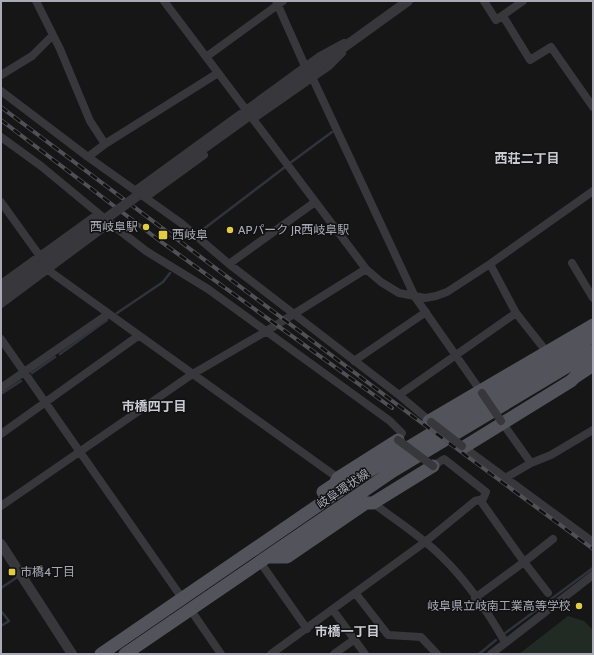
<svg xmlns="http://www.w3.org/2000/svg" width="594" height="655" font-family="Cabin,'Noto Sans JP',sans-serif">
<style>
.green{fill:#222a24}
.lines{fill:none;stroke-linecap:round;stroke-linejoin:round}
.stream{stroke:#2f343c;stroke-width:2.5}
.minor{stroke:#37373c;stroke-width:8}
.tertiary{stroke:#37373c;stroke-width:10}
.primary{stroke:#53535b;stroke-width:13}
.rail-casing{stroke:#505057;stroke-width:4}
.rail{stroke:#111112;stroke-width:2.5;stroke-dasharray:8;stroke-linecap:butt}
.minor-bridge{stroke:#37373c;stroke-width:8}
.tertiary-bridge{stroke:#37373c;stroke-width:10}
.poi-dot{fill:#e1cc44;stroke:#111112;stroke-width:1.5}
.labels{text-anchor:middle;stroke-width:3;stroke-linejoin:round;paint-order:stroke}
.poi-label{font-size:12px;fill:#a9aab6;stroke:#111112;text-anchor:start}
.street-label{font-size:12px;fill:#a9aab6;stroke:#111112}
.neighbourhood-label{font-size:13px;font-weight:bold;fill:#c9cad3;stroke:#111112}
</style>
<rect width="100%" height="100%" fill="#161617"/>
<path class="green" d="M568 616 584 621 593 630V654H519Z"/>
<g class="lines">
<path class="stream" d="M290 163 332 132
M201 231 285 167
M117 313 163 282 170 273
M60 354 107 320
M32 373 55 357
M1 394 21 381
M1 588 16 578
M1 611 9 621 1 626
M504 634 593 568
M479 654 496 640"/>
<path class="minor" d="M36 1 60 49 90 121 105 144 88 157
M164 1 366 269 381 282 399 293 425 298 436 296 447 292 490 264 593 191
M276 1 305 66
M484 1 496 20 523 1
M503 16 530 60 551 47 593 107
M206 57 283 1
M1 75 32 56 53 35
M312 77 415 297 482 393
M1 91 88 157 181 223 229 264 399 395 516 313
M253 119 329 66 342 53
M1 137 41 166 110 223 146 251 208 289 390 421 402 433 398 440
M105 144 218 73
M136 190 320 56 344 43
M146 197 204 155
M1 202 52 273 338 478
M572 263 593 298
M229 264 315 202
M490 264 516 313 546 351
M1 284 98 214
M1 304 110 223
M1 339 182 598
M354 361 426 312
M1 388 108 314
M399 395 431 422
M501 421 531 463
M1 434 138 336
M462 446 593 542
M505 478 531 463 551 455 593 430
M373 503C395 520 421 536 441 556 466 580 488 612 505 642
M1 506 191 375 265 332 366 269
M260 562 307 629
M548 593 524 562 553 539
M356 594 388 635 421 637 437 654
M475 598 524 562 480 500
M190 609 221 654
M333 610 365 654
M271 654 425 542 475 501 483 499 486 492 444 459 433 466
M334 654 355 639
M491 654 593 575"/>
<path class="tertiary" d="M322 63 408 1
M1 544 72 654"/>
<path class="primary" d="M429 421 593 325
M464 447 571 381 575 377 593 365
M323 492 335 484 338 478 398 440
M269 557H287L366 503H373L433 466
M101 654 361 476 593 336
M125 654 393 471 593 351"/>
<g class="rail-casing">
<path id="rail" d="M1 107 411 415 593 549
M1 120 160 241 392 408"/>
</g>
<use href="#rail" class="rail"/>
<path class="minor-bridge" d="M482 393 501 421
M431 422 462 446
M398 440 433 466"/>
<path class="tertiary-bridge" d="M1 294 322 63"/>
</g>
<g class="poi-dot">
<circle cx="146" cy="227" r="4"/>
<circle cx="230" cy="230" r="4"/>
<rect x="158" y="230" width="10" height="10" rx="2"/>
<rect x="8" y="568" width="8" height="8" rx="2"/>
<circle cx="579" cy="606" r="4"/>
</g>
<g class="labels">
<g class="poi-label">
<text x="138" y="231" text-anchor="end">西岐阜駅</text>
<text x="238" y="234">APパーク JR西岐阜駅</text>
<text x="172" y="239">西岐阜</text>
<text x="20" y="576">市橋4丁目</text>
<text x="571" y="610" text-anchor="end">岐阜県立岐南工業高等学校</text>
</g>
<g class="street-label">
<text transform="translate(343 489) rotate(-34)" y="4">岐阜環状線</text>
</g>
<g class="neighbourhood-label">
<text x="527" y="163">西荘二丁目</text>
<text x="154" y="411">市橋四丁目</text>
<text x="347" y="636">市橋一丁目</text>
</g>
</g>
<rect width="594" height="655" fill="none" stroke="#a9aab6" stroke-width="4"/>
</svg>
